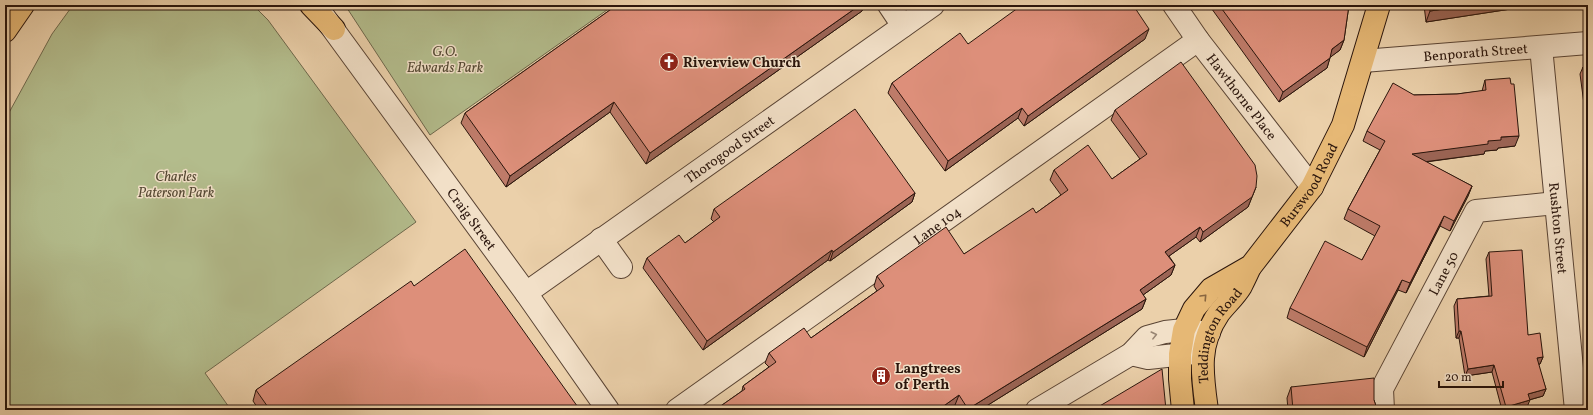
<svg xmlns="http://www.w3.org/2000/svg" width="1593" height="415" font-family="Vollkorn,serif">
<style>
.green{fill:#b3bc8c;stroke:#6e684c}
.lines{fill:none;stroke-linecap:round;stroke-linejoin:round}
.minor-casing{stroke:#5a4434;stroke-width:24}
.major-casing{stroke:#2a150c;stroke-width:24}
.highway-casing{stroke:#2a150c;stroke-width:24}
.minor{stroke:#f2e0c8;stroke-width:22}
.major{stroke:#e6b875;stroke-width:22}
.highway{stroke:#e6b875;stroke-width:22}
.wall{fill:#be7b69;stroke:#2a150c}
.shaded-wall{fill:#9b6455;stroke:#2a150c}
.building{fill:#dd8f7a;stroke:#2a150c}
.oneway{stroke:#886640}
.oneway2{stroke:#988573}
.labels{text-anchor:middle;stroke-width:3;stroke-linejoin:round;paint-order:stroke}
.park-label{font-size:14px;font-style:italic;fill:#534732;stroke:#f2e0c8}
.street-label{font-size:14px;fill:#2a150c;stroke:#f2e0c8}
.poi-label{font-size:14px;font-weight:bold;fill:#2a150c;stroke:#f2e0c8;text-anchor:start}
</style>
<rect width="100%" height="100%" fill="#ebd0aa"/>
<filter id="stains"><feTurbulence type="fractalNoise" baseFrequency=".005" numOctaves="4"/><feColorMatrix values="0 0 0 0 .2 0 0 0 0 .09 0 0 0 0 .02 0 0 0 .5 -.17"/></filter>
<radialGradient id="worn" r=".72"><stop offset=".6" stop-color="#630" stop-opacity="0"/><stop offset="1" stop-color="#630" stop-opacity=".3"/></radialGradient>
<path class="green" d="M73 5H253L268 20 416 222 205 373 231 410H5V120L52 34Z
M345 5H614L430 135Z"/>
<g class="lines">
<g class="minor-casing">
<g id="minor">
<path d="M889 5 903 26"/>
<path id="s1" d="M1174 5 1198 40 1312 187"/>
<path id="s2" d="M322 14 526 293 608 410"/>
<path id="s3" d="M1541 47 1576 410"/>
<path id="s4" d="M1363 61 1588 43"/>
<path d="M601 239 621 267"/>
<path id="s5" d="M526 293 933 5"/>
<path d="M1131 354 1148 358 1203 352"/>
<path id="s6" d="M677 410 1198 40"/>
<path d="M1037 410 1131 354 1147 337 1165 332 1184 330 1209 333"/>
<path id="s7" d="M1383 410 1382 389 1476 211 1556 203"/>
</g>
</g>
<g class="major-casing">
<g id="major">
<path id="s8" d="M1183 410 1180 379V354L1184 330 1194 309 1211 289 1251 266 1312 187 1343 125 1379 5"/>
<path id="s9" d="M1207 410C1202 374 1197 345 1219 313 1226 304 1235 296 1241 286 1244 280 1247 274 1250 267"/>
</g>
</g>
<g class="highway-casing">
<path id="highway" d="M311 5 334 29
M5 31 23 5"/>
</g>
<use href="#minor" class="minor"/>
<use href="#major" class="major"/>
<use href="#highway" class="highway"/>
</g>
<path class="wall" d="M617 5H864L862 11 646 164 610 112 506 187 461 123 465 113Z
M1209 5H1349L1344 40 1340 50 1330 57 1327 68 1279 102Z
M1424 5H1537L1426 22Z
M1145 39 1024 126 1018 118 945 171 888 93 892 83 968 44Z
M1583 67 1588 103 1584 104 1580 74Z
M1485 80 1515 146 1498 148 1497 150 1485 151 1484 154 1426 162 1472 186 1468 196 1450 231 1440 226 1406 293 1398 290 1364 357 1287 318 1290 308 1362 260 1375 236 1344 219 1348 209 1380 150 1363 141 1367 131 1414 95 1457 94 1482 91Z
M1115 110 1256 187 1248 207 1200 242 1196 237 1169 256 1175 265 1171 275 1143 295 1146 299 1142 309 980 410H959L955 405 949 410H715L742 391 743 386 769 367 765 363 769 353 811 338 877 291 874 286 877 276 964 254 1036 213 1061 195 1050 180 1054 170 1112 179 1140 159 1111 120Z
M915 193 912 202 830 261 828 260 703 350 643 268 647 258 685 243 714 222 711 219 714 209Z
M1489 252 1528 335 1543 357 1540 364 1538 365 1546 389 1543 396 1529 400 1527 407 1518 410H1502L1492 372 1465 376 1459 338H1456L1454 306 1457 299 1489 296 1486 259Z
M414 286 580 410H259L253 401 256 390Z
M1291 387 1374 400 1376 406 1380 410H1288L1287 398Z"/>
<path class="shaded-wall" d="M860 5H864L862 11 646 164 650 153Z
M1471 5H1537L1426 22 1430 11Z
M1149 29 1145 39 1024 126 1028 116Z
M1344 40 1340 50 1328 59 1332 49Z
M1330 58 1327 68 1279 102 1283 92Z
M1586 97H1588V103L1584 104Z
M614 102 610 112 506 187 510 176Z
M1022 108 1018 118 945 171 948 161Z
M1519 136 1515 146 1498 148 1497 150 1485 151 1484 154 1408 164 1412 154 1488 141 1501 137Z
M1472 186 1468 196 1450 231 1454 221Z
M1256 187 1248 207 1200 242 1203 232Z
M915 193 912 202 830 261 833 252Z
M1444 216 1440 226 1406 293 1410 283Z
M1200 227 1196 237 1162 261 1165 252Z
M832 250 828 260 703 350 707 341Z
M1175 265 1171 275 1136 300 1140 290Z
M1402 280 1398 290 1364 357 1367 347Z
M1146 299 1142 309 980 410H968V409Z
M1459 331H1461L1459 338H1456Z
M1543 357 1540 364 1534 365 1537 358Z
M1494 365 1492 372 1465 376 1468 369Z
M1546 389 1543 396 1525 401 1528 394Z
M959 395 955 405 949 410H938Z
M1530 400 1527 407 1518 410H1505L1506 407Z"/>
<path class="building" d="M617 5H860L650 153 614 102 510 176 465 113Z
M1022 5H1133L1149 29 1028 116 1022 108 948 161 892 83 960 33 968 44Z
M1219 5H1349L1344 40 1332 49 1330 58 1283 92Z
M1429 5H1471L1430 11Z
M1181 62 1255 165 1257 176 1256 187 1252 197 1203 232 1200 227 1165 252 1175 265 1140 290 1146 299 968 409 959 395 938 410H918L915 407 910 410H715L745 389 743 386 776 362 769 353 804 328 811 338 884 286 877 276 946 227 964 254 1033 208 1036 213 1068 190 1054 170 1088 145 1112 179 1147 154 1115 110Z
M1588 66V97H1586L1583 67Z
M1510 78 1511 84H1514L1519 136 1501 137V140L1488 141V144L1412 154 1472 186 1454 221 1444 216 1410 283 1402 280 1367 347 1290 308 1325 241 1362 260 1380 226 1348 209 1385 141 1367 131 1393 83 1414 95 1457 94 1486 90 1485 80Z
M855 109 915 193 833 252 832 250 707 341 647 258 679 235 685 243 720 217 714 209Z
M465 249 580 410H270L256 390 411 281 414 286Z
M1522 250 1528 335 1540 333 1543 357 1537 358 1546 389 1528 394 1530 400 1506 407 1494 365 1468 369 1461 331H1459L1457 299 1492 296 1489 252Z
M1162 369 1166 410H1093Z
M1374 378V400L1376 406 1380 410H1293L1291 387Z"/>
<defs><path id="oneway-chevron" d="M-2-3.5L2.5 0L-2 3.5" fill="none" stroke-width="1.6" stroke-linecap="round" stroke-linejoin="round"/></defs>
<use class="oneway" href="#oneway-chevron" transform="translate(1204 297) rotate(-47)"/>
<use class="oneway2" href="#oneway-chevron" transform="translate(1154 335) rotate(-14)"/>
<defs>
<g id="church-disc" transform="scale(1)"><circle r="9.5" fill="#8f2418" stroke="#f2e0c8"/><path d="M-1.2-6h2.4v3.5h3.3v2.4h-3.3V6h-2.4V-.1h-3.3v-2.4h3.3Z" fill="#fff"/></g>
<g id="building-disc" transform="scale(1)"><circle r="9.5" fill="#8f2418" stroke="#f2e0c8"/><path d="M-4-6H4V6H1V3H-1V6H-4ZM-2.5-4.3h1.7v1.8h-1.7ZM.8-4.3h1.7v1.8H.8ZM-2.5-1h1.7V.8h-1.7ZM.8-1h1.7V.8H.8Z" fill="#fff"/></g>
</defs>
<g fill-rule="evenodd">
<use href="#church-disc" x="669" y="62"/>
<use href="#building-disc" x="881" y="376"/>
</g>
<g class="labels">
<g class="park-label">
<text x="445" y="56">G.O.<tspan x="445" dy="16">Edwards Park</tspan></text>
<text x="176" y="181">Charles<tspan x="176" dy="16">Paterson Park</tspan></text>
</g>
<g class="street-label">
<text dy="5" stroke="none"><textPath href="#s4" startOffset="113">Benporath Street</textPath></text>
<text dy="5" stroke="none"><textPath href="#s1" startOffset="114">Hawthorne Place</textPath></text>
<text dy="5" stroke="none"><textPath href="#s5" startOffset="249">Thorogood Street</textPath></text>
<text dy="5" stroke="none"><textPath href="#s8" startOffset="276">Burswood Road</textPath></text>
<text dy="5" stroke="none"><textPath href="#s2" startOffset="254">Craig Street</textPath></text>
<text dy="5" stroke="none"><textPath href="#s6" startOffset="319">Lane 104</textPath></text>
<text dy="5" stroke="none"><textPath href="#s3" startOffset="182">Rushton Street</textPath></text>
<text dy="5" stroke="none"><textPath href="#s7" startOffset="152">Lane 50</textPath></text>
<text dy="5" stroke="none"><textPath href="#s9" startOffset="79">Teddington Road</textPath></text>
</g>
<g class="poi-label">
<text x="683" y="67">Riverview Church</text>
<text x="895" y="373">Langtrees<tspan x="895" dy="16">of Perth</tspan></text>
</g>
</g>
<rect width="1593" height="415" fill="none" stroke="#ebd0aa" stroke-width="20"/>
<rect x="6" y="6" width="1581" height="403" fill="none" stroke="#2a150c" stroke-width="2"/>
<rect x="10" y="10" width="1573" height="395" fill="none" stroke="#2a150c"/>
<path d="M1439 381v6h64v-6" fill="none" stroke="#2a150c" stroke-width="2"/>
<text x="1445" y="381" font-size="12" fill="#2a150c" stroke="#f2e0c8" stroke-width="3" paint-order="stroke">20 m</text>
<rect width="100%" height="100%" filter="url(#stains)"/>
<rect width="100%" height="100%" fill="url(#worn)"/>
</svg>
